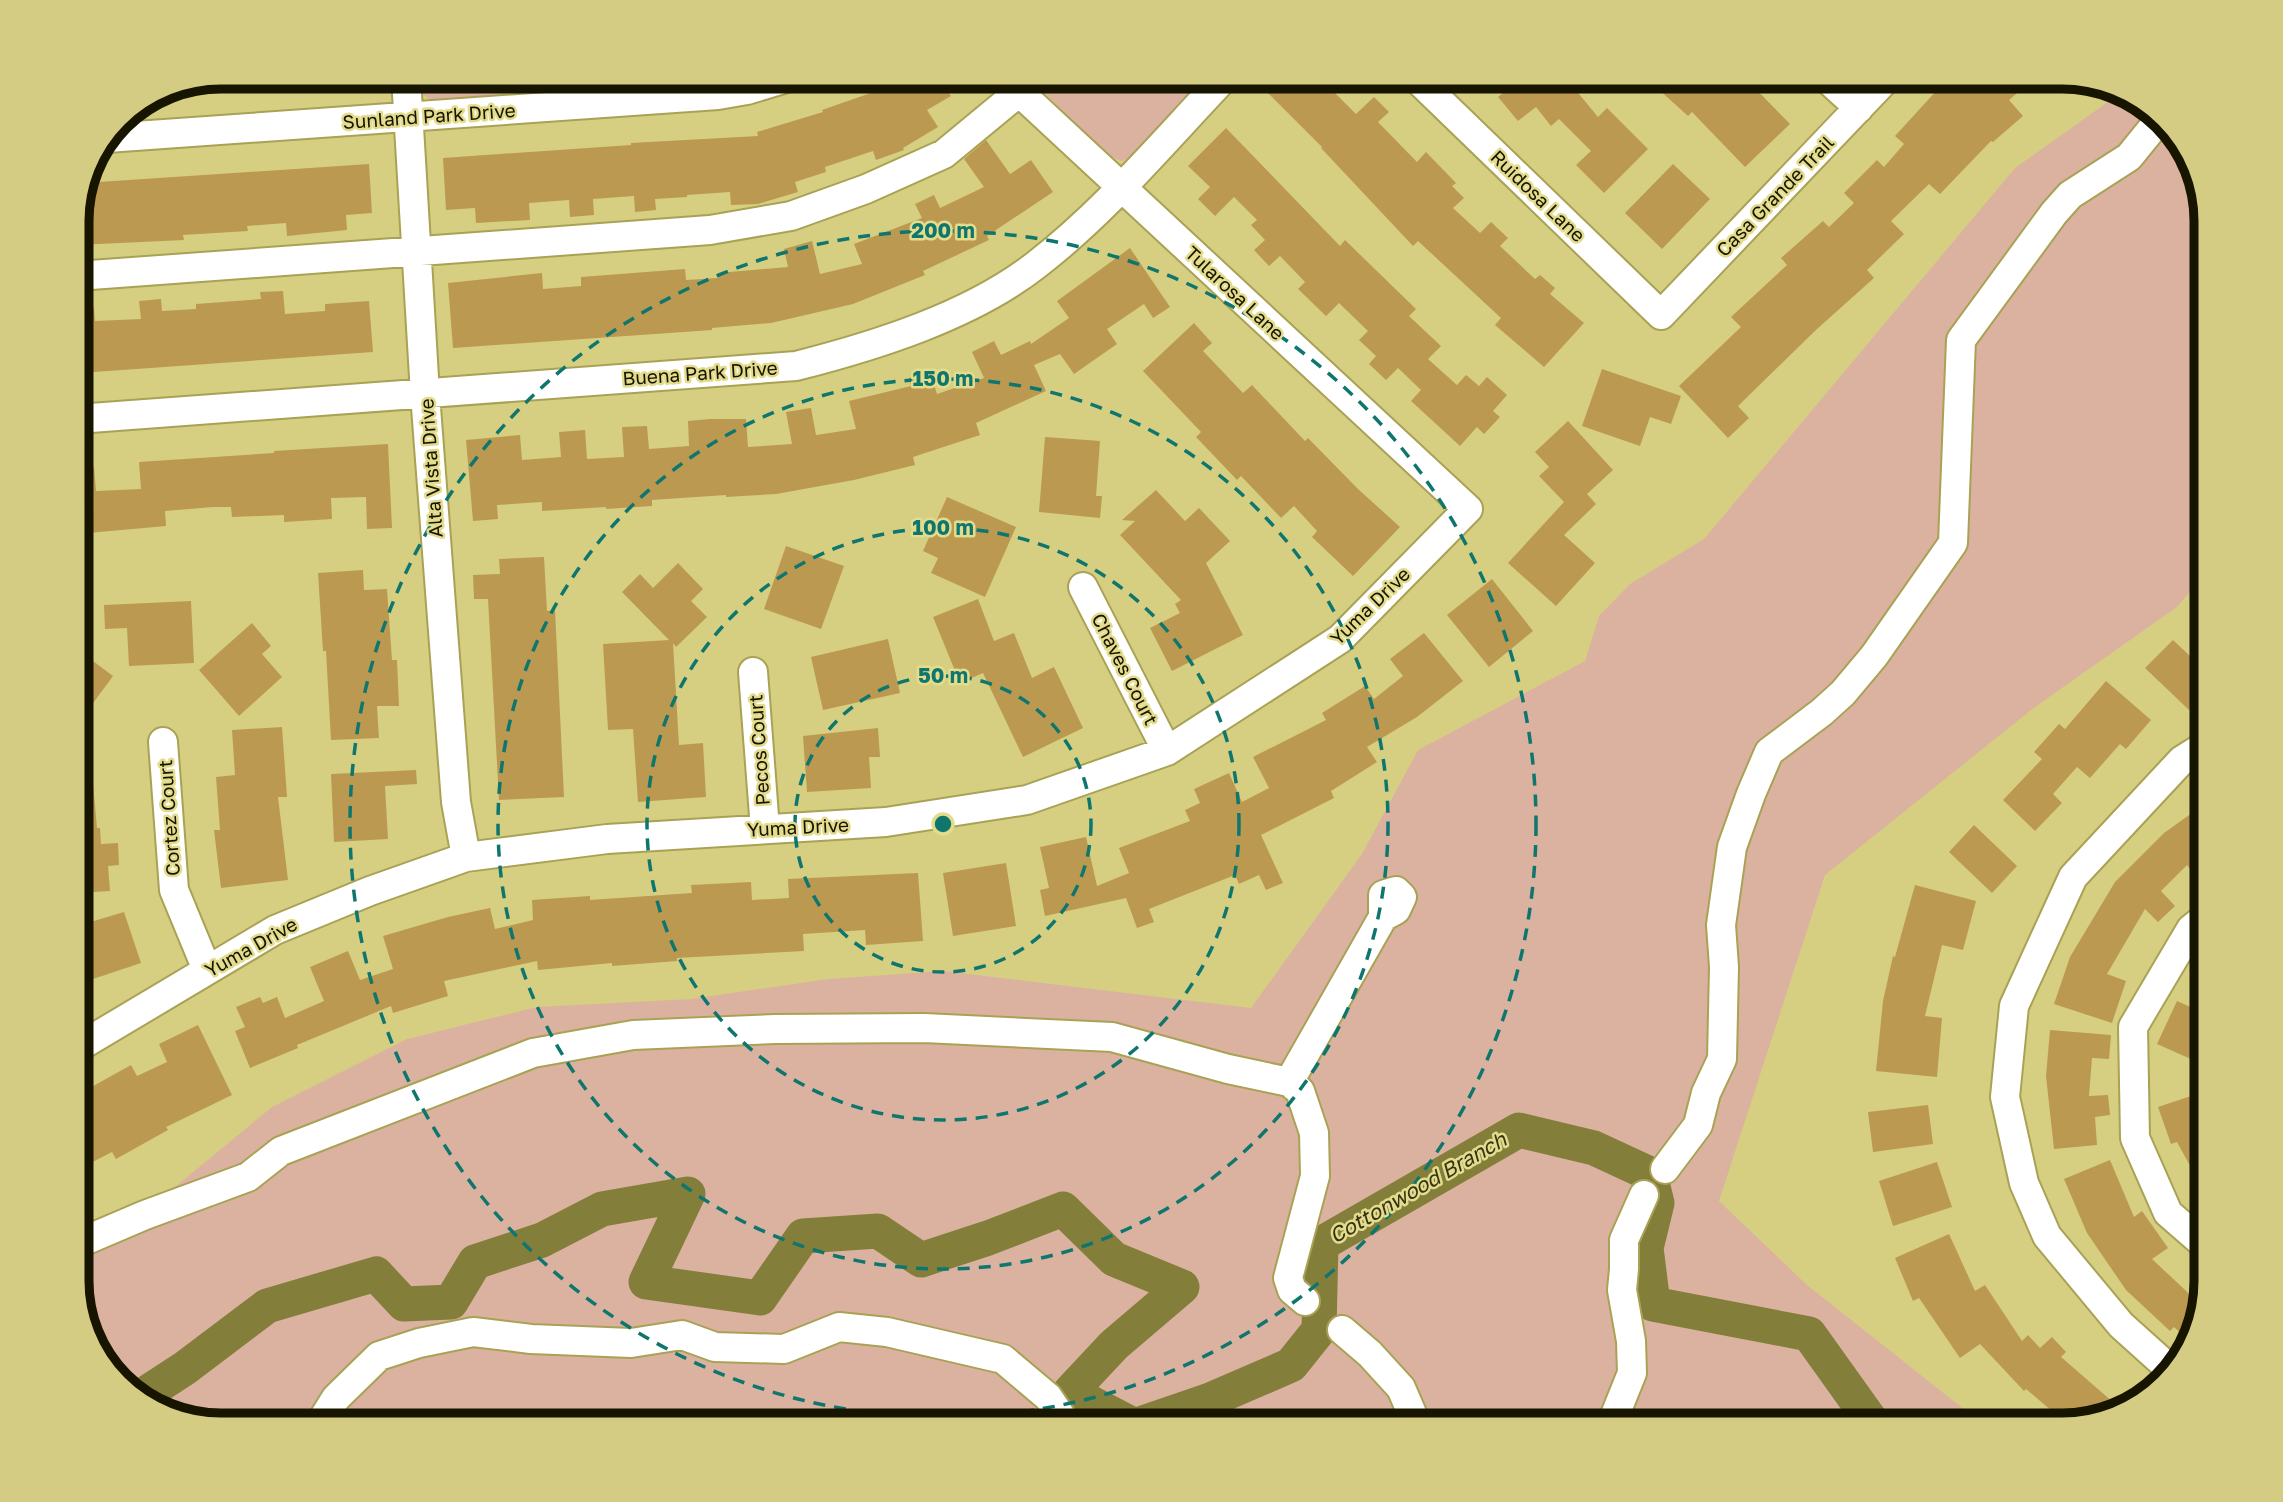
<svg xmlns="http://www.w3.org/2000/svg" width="2283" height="1502" font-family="'Golos Text',sans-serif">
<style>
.green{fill:#dbb2a0}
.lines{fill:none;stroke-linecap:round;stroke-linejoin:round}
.river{stroke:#847e3b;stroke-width:35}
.building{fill:#bc9951}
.minor-casing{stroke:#a9a255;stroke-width:32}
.minor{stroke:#fff;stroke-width:28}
.ring{fill:none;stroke:#0f766e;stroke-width:3.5;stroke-dasharray:12 9}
.labels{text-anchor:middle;stroke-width:5;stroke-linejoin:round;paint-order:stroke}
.street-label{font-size:19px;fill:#171400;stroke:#e3dc8d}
.water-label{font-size:21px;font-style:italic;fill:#363314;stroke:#e3dc8d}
.rim{fill:none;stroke:#171400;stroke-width:9}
.centre{fill:#0f766e;stroke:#e3dc8d;stroke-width:3.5}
.ring-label{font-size:21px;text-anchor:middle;font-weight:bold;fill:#0f766e;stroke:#e3dc8d;stroke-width:5;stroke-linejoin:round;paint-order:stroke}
</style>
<rect width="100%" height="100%" fill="#d6cf81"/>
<path class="green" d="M418 77H737L709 84 431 101 419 91Z
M1029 77H1208L1138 155 1121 161 1106 154Z
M2119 94 2141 101 2187 150 2206 221V573L2177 607 2035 707 1825 875 1719 1201 1807 1285 1984 1425H222L142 1401 97 1353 77 1289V1244L147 1210 272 1107 407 1039 537 1007 691 999 828 979 943 971 1251 1008 1362 854 1418 750 1585 661 1599 616 1630 584 1704 539 2015 168Z"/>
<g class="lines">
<path class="river" d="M139 1398 185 1368 267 1306 376 1274 404 1304 451 1302 475 1262 542 1240 602 1209 688 1194 646 1282 760 1298 803 1236 878 1231 921 1260 988 1238 1063 1209 1114 1259 1182 1287 1114 1345 1070 1392 1133 1425
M1137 1425 1210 1400 1291 1365 1319 1330 1321 1244 1519 1130 1594 1148 1650 1174 1657 1203 1646 1248 1653 1304 1809 1334 1874 1425"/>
</g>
<path class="building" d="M879 77H939L951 96 927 110 938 127 903 148 904 150 876 160 873 151 825 167 826 172 795 182 798 192 758 204 731 205 730 192 687 195V197L655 199 656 210 635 212 634 196 593 199 594 215 570 217 569 200 529 203 530 220 476 223 475 208 446 210 443 158 631 145V143L758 136 757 132 823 112 822 110 885 88Z
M1278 77H1350L1334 92 1356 114 1374 97 1389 112 1378 122 1417 162 1426 152 1456 183 1452 186 1464 198 1453 208 1480 233 1491 222 1508 238 1500 246 1535 279 1540 275 1555 288 1550 294 1584 323 1544 367 1495 325 1501 318 1418 241 1413 246 1321 148 1322 147 1265 90Z
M1522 77H1565L1598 117 1607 108 1648 149 1604 193 1576 165 1591 151 1559 119 1551 126 1536 107 1518 121 1498 97Z
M1645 77H1744L1790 124 1745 167 1692 112 1688 116Z
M1949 77H2036L2009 100 2023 116 1993 142 1991 141 1940 194 1929 184 1891 221 1904 234 1867 270 1874 278 1817 329 1738 406 1749 418 1728 438 1679 386 1741 327 1731 317 1787 265 1781 258 1823 221 1829 227 1854 203 1844 193 1877 160 1884 167 1904 144 1895 136Z
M1226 128 1340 246 1345 240 1416 309 1409 316 1441 346 1428 359 1457 385 1466 375 1479 386 1487 377 1507 395 1493 411 1500 417 1484 434 1477 427 1460 446 1411 401 1421 390 1398 368 1386 380 1369 364 1376 356 1359 340 1368 331 1339 303 1326 316 1298 289 1305 282 1280 256 1269 266 1254 250 1265 240 1251 225 1257 220 1234 197 1215 216 1198 199 1210 187 1188 166Z
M986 140 1010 174 1031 160 1053 192 987 236 989 240 923 271 925 275 853 304 771 323 712 328V330L453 348 448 283 542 273 543 289 581 286V277L685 269 686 280 718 278V273L788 267 784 249 812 241 820 274 862 264 854 244 922 218 915 204 934 195 940 208 984 187 964 159Z
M369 164 372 213 346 215 347 230 287 236 286 223 247 226 248 231 183 235 184 240 77 245V213L84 183Z
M1673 164 1710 199 1662 249 1625 213Z
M1130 248 1170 307 1153 318 1144 304 1107 329 1117 344 1074 374 1060 354 1034 365 1046 391 976 423 980 435 913 457 915 465 854 480 776 494 726 497V495L652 500V506L606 509V507L542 511V502L497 505 498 519 473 521 466 440 520 435 522 460 561 457 559 432 585 430 587 459 624 457 622 427 647 426 649 449 689 446 688 421 710 419H746L748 447 792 444 786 412 811 408 816 435 856 429 849 401 911 386 909 378 930 372 937 394 984 378 972 352 994 341 1001 355 1030 341 1031 344 1069 318 1057 301Z
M283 291 285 314 325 311V304L369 301 373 352 80 373 77 309 94 308 95 321 141 319 139 301 161 299 162 311 196 309V304L261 299 260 292Z
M1194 323 1212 343 1203 351 1243 393 1252 385 1305 441 1308 438 1358 489 1400 527 1353 576 1312 537 1317 531 1294 506 1281 518 1241 476 1237 480 1196 437 1201 432 1143 371Z
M1602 369 1681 396 1671 424 1650 417 1640 446 1582 426Z
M1568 421 1613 470 1587 494 1596 504 1564 535 1595 563 1556 606 1508 563 1564 502 1539 476 1549 467 1535 452Z
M1045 437 1100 441 1096 496H1102L1100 518 1039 512Z
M388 444 392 528 367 529 366 497 331 498 332 519 284 522V515L232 517 231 507H213L165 511 166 526 77 534V468L94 467 96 491 141 489 139 462 274 453V451Z
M1156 490 1185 521 1199 508 1230 541 1206 563 1243 635 1172 671 1150 628 1180 613 1175 604 1181 600 1120 535 1135 521 1122 520Z
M947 497 1016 527 985 597 931 573 938 558 923 551Z
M786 546 844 566 821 629 764 609Z
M544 557 547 611 555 610 564 797 499 800 488 599H474L473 575 500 574 499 559Z
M678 563 703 589 691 601 707 617 676 647 673 643 679 745 703 743 706 797 638 802 633 729 608 730 603 644 669 640 622 592 640 574 653 588Z
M363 570 364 590 387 589 392 660H397L399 706H377L379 738 331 740 326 651H323L318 573Z
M1492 579 1533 631 1489 667 1447 615Z
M978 599 994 641 1014 633 1032 678 1054 667 1083 728 1023 757 983 673 960 683 933 617Z
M191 601 194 663 129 666 127 628 105 629 104 605Z
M252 623 271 646 262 654 282 677 239 716 199 670Z
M1424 633 1463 681 1417 717 1367 747 1377 762 1331 791 1334 798 1261 835 1283 883 1266 890 1259 875 1239 884 1235 875 1149 909 1154 922 1137 928 1126 898 1045 916 1040 890 1049 888 1040 847 1086 837 1097 886 1129 873 1119 848 1190 821 1185 810 1200 803 1194 789 1229 773 1242 802 1269 788 1253 757 1326 720 1322 713 1365 686 1374 699 1403 676 1390 659Z
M888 639 900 693 823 710 811 657Z
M2173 640 2206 671V692L2189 710 2145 668Z
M77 649 113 676 88 710 77 703Z
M2106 681 2151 720 2126 749 2120 744 2090 778 2077 767 2053 794 2062 803 2035 831 2003 800 2042 759 2034 752 2059 724 2065 729Z
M282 727 287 797H278L288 880 221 888 214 830H220L216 777 235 775 232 730Z
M878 728 880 757H869L871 788 807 792 803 736Z
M416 770 417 784 385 786 388 839 334 842 331 774Z
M92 772 97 828H100L101 844 118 843 119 865 108 866 110 891 77 893V773Z
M2206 803V890L2187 865 2161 891 2175 906 2158 922 2145 909 2107 974 2126 981 2112 1023 2054 1004 2070 957 2115 882 2164 833Z
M1974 825 2017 866 1992 893 1949 852Z
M1006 863 1016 926 953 936 943 873Z
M918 873 923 941 866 945 865 930 803 934 804 951 677 958V961L612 966V963L538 970 537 961 444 981 448 996 393 1013 391 1006 297 1045 298 1048 250 1068 235 1031 245 1027 236 1007 260 997 263 1003 277 997 285 1018 324 1001 310 967 348 951 360 980 393 969 383 936 448 917 490 908 495 929 533 920 532 900 590 896V900L692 893 691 885 751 882 752 900 789 898 788 879Z
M1915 885 1976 901 1963 950 1942 945 1925 1016 1942 1018 1937 1077 1876 1071 1883 1001 1893 956 1895 957Z
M124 912 141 963 81 983 77 970V926Z
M2177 1001 2206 1014V1055L2202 1064 2157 1044Z
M198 1025 232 1095 166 1127 168 1130 116 1159 112 1152 77 1170V1095L131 1065 137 1076 167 1062 159 1044Z
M2050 1030 2111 1035 2109 1059 2092 1058 2089 1096 2108 1095 2110 1115 2095 1117 2097 1145 2054 1149 2046 1076Z
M2206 1091V1195L2177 1142 2171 1144 2158 1107Z
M1928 1105 1933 1144 1873 1152 1868 1112Z
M2110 1160 2134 1217 2142 1211 2168 1248 2152 1259 2199 1303 2188 1340 2174 1327 2170 1331 2126 1290 2087 1233 2064 1179Z
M1937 1162 1952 1207 1893 1226 1879 1181Z
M1949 1234 1975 1291 1985 1285 2022 1341 2028 1335 2040 1348 2052 1337 2066 1352 2061 1357 2121 1409 2067 1424 2026 1389 2024 1391 1980 1344 1960 1358 1919 1298 1913 1301 1895 1258Z"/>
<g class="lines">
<g class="minor-casing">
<path id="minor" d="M406 77 425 394 456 802 466 857
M1415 77 1661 315 1888 77
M1825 77 1859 108
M107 138 718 95 747 90 790 77
M77 276 710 230 791 216 866 189 944 154 1019 92
M77 419 796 366C875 346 971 316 1036 265 1106 211 1164 141 1225 77
M1083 587 1167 751
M753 672 765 829
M163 742 174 890 207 970
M2206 917 2191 929 2133 1027 2135 1138 2168 1213 2206 1246
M77 1048 275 930 370 891 466 857 607 839 886 822 1027 800 1167 751 1340 639 1468 509 1003 77
M1289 1082 1383 917V895L1396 891 1402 897 1396 910 1383 917
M1665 1169 1698 1125 1706 1093 1722 1059 1724 967 1721 925 1732 847 1751 794 1769 752 1822 712 1843 693 1874 656 1953 543 1961 340 2054 213 2070 195 2129 157 2159 120
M77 1244 145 1215 248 1177 281 1151 533 1053 633 1035 775 1029 924 1028 1112 1037 1228 1069 1289 1082 1300 1091 1314 1133 1315 1176 1288 1278 1292 1290 1305 1301
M1342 1330 1370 1354 1401 1388 1417 1425
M2171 1370 2121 1325 2047 1236 2024 1183 2005 1097 2014 1006 2073 877 2182 760 2206 745
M319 1425 336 1398 379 1356 419 1343 473 1332 531 1339 631 1343 682 1335 715 1347 784 1349 839 1327 887 1332 1003 1359 1048 1397 1067 1425
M1611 1425 1632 1373 1631 1341 1622 1290 1624 1269V1240L1644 1195"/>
</g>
<use href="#minor" class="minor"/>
</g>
<g class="ring">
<circle cx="943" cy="824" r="148"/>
<circle cx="943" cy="824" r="296"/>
<circle cx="943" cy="824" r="445"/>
<circle cx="943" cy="824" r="593"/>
</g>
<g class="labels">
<g class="street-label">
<text transform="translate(429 116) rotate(-4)" y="7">Sunland Park Drive</text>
<text transform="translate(1538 196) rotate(44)" y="7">Ruidosa Lane</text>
<text transform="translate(1775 196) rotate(-46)" y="7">Casa Grande Trail</text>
<text transform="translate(1235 293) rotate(43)" y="7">Tularosa Lane</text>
<text transform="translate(700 373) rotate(-4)" y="7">Buena Park Drive</text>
<text transform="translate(431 468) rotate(-94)" y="7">Alta Vista Drive</text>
<text transform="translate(1370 606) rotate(-44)" y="7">Yuma Drive</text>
<text transform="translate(1125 669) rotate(63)" y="7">Chaves Court</text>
<text transform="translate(759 750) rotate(-94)" y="7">Pecos Court</text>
<text transform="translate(169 818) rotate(-94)" y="7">Cortez Court</text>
<text transform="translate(798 827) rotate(-3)" y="7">Yuma Drive</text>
<text transform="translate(251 947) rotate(-29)" y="7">Yuma Drive</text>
</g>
<g class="water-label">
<text transform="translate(1418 1188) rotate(-30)" y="7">Cottonwood Branch</text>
</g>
</g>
<path d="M0 0H2283V1502H0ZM221 89H2062A132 132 0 0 1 2194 221V1281A132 132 0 0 1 2062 1413H221A132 132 0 0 1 89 1281V221A132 132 0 0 1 221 89Z" fill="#d3cc82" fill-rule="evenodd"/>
<path class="rim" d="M221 89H2062A132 132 0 0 1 2194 221V1281A132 132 0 0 1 2062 1413H221A132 132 0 0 1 89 1281V221A132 132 0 0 1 221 89Z"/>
<circle cx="943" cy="824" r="10" class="centre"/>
<g class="ring-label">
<text x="943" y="238">200 m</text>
<text x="943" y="386">150 m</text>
<text x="943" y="535">100 m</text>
<text x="943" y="683">50 m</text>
</g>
</svg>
